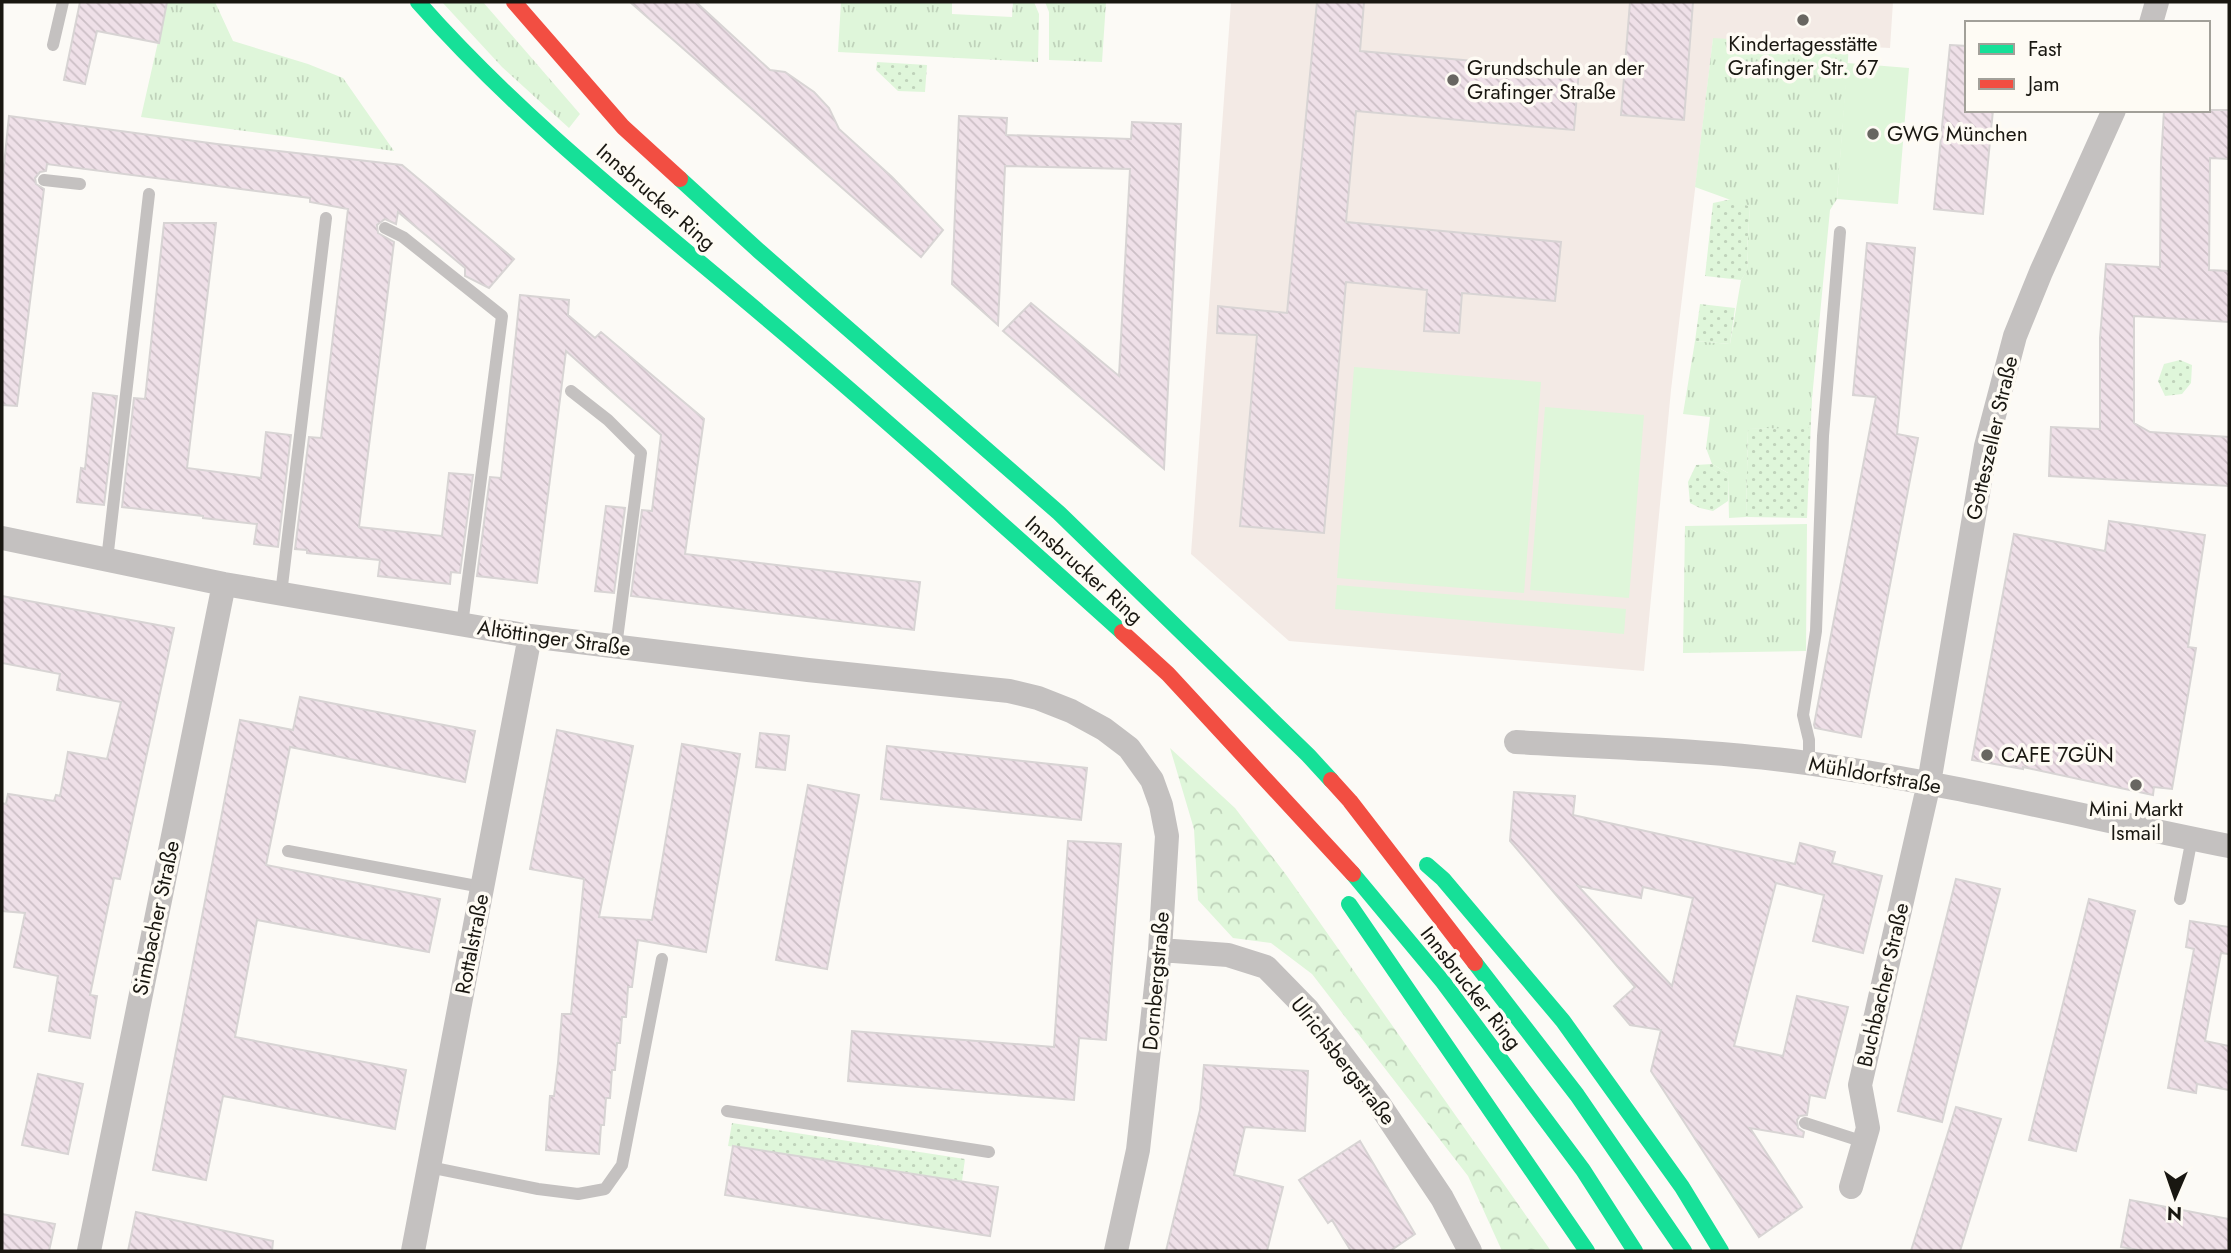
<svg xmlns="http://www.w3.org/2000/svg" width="2231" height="1253" font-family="Jost,sans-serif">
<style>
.education{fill:#f3eae5}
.grass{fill:url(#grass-tufts)}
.forest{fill:url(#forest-crowns)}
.park{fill:url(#park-dots)}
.pitch{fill:#dff6da}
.building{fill:url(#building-back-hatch);stroke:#d8d4d4;stroke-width:2;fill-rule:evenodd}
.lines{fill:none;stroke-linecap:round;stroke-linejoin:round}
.lane{stroke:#c4c1c0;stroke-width:12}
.street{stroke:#c4c1c0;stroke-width:24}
.fast{stroke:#16e098;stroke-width:16}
.jam{stroke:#f24e42;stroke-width:16}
.poi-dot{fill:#686661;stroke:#fefbf4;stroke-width:2.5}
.labels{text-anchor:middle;stroke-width:7;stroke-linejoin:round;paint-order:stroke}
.poi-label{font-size:21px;fill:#191711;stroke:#fefbf4;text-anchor:start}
.street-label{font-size:21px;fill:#191711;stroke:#fefbf4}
</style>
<defs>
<pattern id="grass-tufts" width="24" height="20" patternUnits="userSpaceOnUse" patternTransform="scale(1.75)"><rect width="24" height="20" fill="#dff6da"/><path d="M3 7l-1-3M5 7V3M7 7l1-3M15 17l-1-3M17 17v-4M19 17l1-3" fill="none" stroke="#bfd2ba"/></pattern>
<pattern id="forest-crowns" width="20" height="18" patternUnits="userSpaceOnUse" patternTransform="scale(1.75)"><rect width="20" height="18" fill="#dff6da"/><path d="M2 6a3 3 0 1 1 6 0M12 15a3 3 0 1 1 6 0" fill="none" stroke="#bfd2ba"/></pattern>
<pattern id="park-dots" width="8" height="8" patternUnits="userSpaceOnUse" patternTransform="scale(1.75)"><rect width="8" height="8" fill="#dff6da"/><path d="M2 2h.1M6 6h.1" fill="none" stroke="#bfd2ba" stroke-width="1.8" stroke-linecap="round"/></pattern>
<pattern id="building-back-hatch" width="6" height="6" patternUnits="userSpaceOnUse" patternTransform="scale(1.75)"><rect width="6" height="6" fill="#efe0e8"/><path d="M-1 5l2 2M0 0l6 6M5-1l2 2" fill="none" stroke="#ccbfc6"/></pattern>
</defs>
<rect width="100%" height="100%" fill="#fcfaf6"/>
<path class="education" d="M1231 2H1893L1890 48 1713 39 1671 390 1644 671 1289 641 1191 554Z"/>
<path class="grass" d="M167 2H215L233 41 308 64 343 78 394 151 141 117Z
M442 2H483L580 114 569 128 502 67Z
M841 2H952V14L1012 17 1013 2H1034L1039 14 1038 62 838 52Z
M1045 2H1106L1102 62 1049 60V12Z
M1713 38 1849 46 1837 199 1830 210 1809 430 1748 428 1746 517 1729 518 1728 473 1712 464 1706 448 1710 417 1683 414 1695 341 1730 344 1741 280 1748 268 1747 250 1750 207 1695 187Z
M1807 524 1806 651 1683 653 1685 526Z"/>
<path class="forest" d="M1170 748 1235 808 1287 876 1551 1251H1502L1468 1176 1312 974 1271 943 1233 938 1198 900 1194 829Z"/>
<path class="park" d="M877 62 927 65 925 92 898 91 876 70Z
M1732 199 1750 207 1747 250 1748 269 1741 280 1705 276 1713 203Z
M1700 304 1735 308 1730 344 1695 341Z
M1815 324 1807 518 1746 517 1748 428 1809 429Z
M2180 360 2192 365 2191 383 2182 394 2165 396 2158 381 2164 364Z
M1712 464 1728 473V501L1713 511 1700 508 1690 503 1688 482 1696 465Z
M732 1123 965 1159 962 1181 728 1146Z"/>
<path class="pitch" d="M1847 63 1909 68 1898 204 1837 199Z
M1354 367 1541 382 1524 593 1337 578Z
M1545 407 1644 415 1629 598 1530 590Z
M1337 585 1626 609 1624 634 1335 609Z"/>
<path class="building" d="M80 2H167L159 43 97 31 85 84 64 80Z
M630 2H696L770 70 785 72 814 92 829 108 839 129 892 177 943 230 921 257Z
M1317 2H1364L1360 51 1579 70 1574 130 1356 111 1346 222 1561 242 1555 301 1462 293 1459 333 1424 331 1427 290 1346 282 1324 533 1240 526 1257 335 1217 333 1218 306 1287 313Z
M1630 2H1693L1684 120 1621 115Z
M1950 45 1967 46V110H1993L1983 214 1934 209Z
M2164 110H2229V159L2210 158 2209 270 2229 271V322L2134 316V423L2150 432 2229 437V486L2049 476 2051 427 2100 429V338L2106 264 2160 267 2161 162Z
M9 116 217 144 402 165 514 259 489 288 465 276V268L398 212 396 224 385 219 377 225 378 233 394 242 359 527 442 536 449 473 473 475 460 573 451 572 450 584 378 576 380 560 307 553V550L295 549 309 437 321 438 348 209 310 202V198L47 164 46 171 40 172 35 178 36 184 44 189 17 406 2 405V185Z
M959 116 1007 118 1006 135 1131 139 1132 122 1181 124 1164 469 1003 331 1031 303 1119 376 1130 169 1005 166 998 325 952 284Z
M164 223H216L187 468 261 478 266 432 291 435 278 547 254 544 257 524 203 518V516L122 507 134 398 145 399Z
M1867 243 1915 248 1897 434 1918 438 1861 737 1815 728 1814 725 1876 397 1853 395Z
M520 295 569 300 568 315 595 338 601 332 704 419 685 554 920 582 914 630 631 596 642 510 652 511 661 435 566 351 537 583 477 576 490 477 501 478Z
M93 393 117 396 104 505 77 502 81 468 85 469Z
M606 506 625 508 614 593 595 591Z
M2109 521 2205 535 2188 647 2196 648 2172 789 2154 787 2153 795 2023 767V769L1972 760 2014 534 2105 551Z
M2 596 174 628 120 879 114 878 90 995 97 996 90 1038 49 1031 58 976 14 967 25 913 2 911V803L6 804 8 794 54 801 56 795 60 796 68 752 107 759 121 702 57 690 60 674 2 663Z
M300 697 475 731 465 782 290 747 266 865 440 899 429 952 257 920 235 1037 406 1070 395 1129 223 1096 206 1180 153 1170 240 720 293 730Z
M557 730 633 746 599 917 652 920 682 744 740 754 706 952 638 940 632 987H628L626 1017H622L620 1043H617L615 1070H612L610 1098H606L604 1125H601L599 1154 546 1150 550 1096H554L558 1063 562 1014H571L584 879 530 869Z
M760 733 789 736 785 770 756 767Z
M887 746 1087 768 1081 820 881 799Z
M808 785 859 795 827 969 776 960Z
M1514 792 1575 796 1573 815 1795 864 1800 843 1835 852 1832 863 1882 876 1863 953 1813 941 1824 895 1776 883 1734 1046 1783 1056 1797 996 1848 1007 1825 1098 1810 1095 1807 1115 1800 1116 1797 1120 1798 1128 1804 1132 1803 1137 1750 1128 1802 1207 1759 1237 1651 1071 1661 1030 1630 1025 1614 1006 1635 987 1510 841ZM1578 886 1641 898 1643 887 1693 898 1672 986Z
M1068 841 1121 844 1106 1040 1079 1038 1074 1100 848 1081 852 1031 1054 1047Z
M1956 879 2000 889 1942 1122 1898 1111Z
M2089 899 2135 911 2076 1151 2029 1140Z
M2190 921 2229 927V954L2221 953 2205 1041 2229 1046V1090L2197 1084 2196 1093 2168 1088 2194 949 2186 947Z
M1204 1065 1308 1071 1305 1131 1245 1127 1234 1175 1283 1187 1267 1251H1166L1200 1110Z
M38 1074 83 1084 68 1154 22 1145Z
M1956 1107 2001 1119 1960 1251H1911Z
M1360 1141 1415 1234 1390 1251H1351L1332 1220 1328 1223 1299 1180Z
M733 1146 998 1187 990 1236 725 1195Z
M2130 1200 2229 1219V1251H2144L2121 1247Z
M136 1212 273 1241 272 1251H128Z
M2 1214 55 1224 49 1251H2Z"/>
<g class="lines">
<path class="lane" d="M53 45 63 2
M44 180 80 184
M385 228 403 237 502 316 462 625
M571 391 608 420 641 453 616 647
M107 560 149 194
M281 594 326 218
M1809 763V740L1803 715 1816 631 1823 436 1840 232
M288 851 482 887
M2180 899 2192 838
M727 1111 989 1152
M1805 1123 1864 1142
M429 1167 538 1189 578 1194 605 1189 622 1165 662 959"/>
<path class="street" d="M2151 23 2157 2
M2 538 224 584 530 636 808 670 1009 691 1038 698 1071 711 1104 729 1129 748 1152 780 1161 805 1167 836 1160 950 1138 1150 1116 1251
M1516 742C1613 748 1711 750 1807 763 1949 783 2089 818 2229 846
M1160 950 1228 955 1266 967 1308 1010 1379 1104 1442 1198 1470 1251
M1851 1187 1868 1128 1860 1085 1929 783 1986 446 2015 336 2041 272 2114 110
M89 1251 224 584
M413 1251 530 636"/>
<path class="fast" d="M418 2C521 119 647 217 766 318 887 420 1004 526 1122 632
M680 179 759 251 1059 513 1308 755 1331 780
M1427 865 1443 879 1563 1021 1682 1187 1721 1251
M1353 874 1443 982 1583 1170 1635 1251
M1349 904 1587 1251
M1475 963 1577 1095 1684 1251"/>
<path class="jam" d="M514 2 623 127 680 179
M1122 632 1168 674 1353 874
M1331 780 1350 801 1475 963"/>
</g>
<g class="poi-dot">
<circle cx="1803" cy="20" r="7"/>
<circle cx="1453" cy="80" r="7"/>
<circle cx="1873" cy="134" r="7"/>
<circle cx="1987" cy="755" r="7"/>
<circle cx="2136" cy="785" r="7"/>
</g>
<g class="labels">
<g class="poi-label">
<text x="1803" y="51" text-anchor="middle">Kindertagesstätte<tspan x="1803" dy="24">Grafinger Str. 67</tspan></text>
<text x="1467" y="75">Grundschule an der<tspan x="1467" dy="24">Grafinger Straße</tspan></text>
<text x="1887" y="141">GWG München</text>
<text x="2001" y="762">CAFE 7GÜN</text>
<text x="2136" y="816" text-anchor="middle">Mini Markt<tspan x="2136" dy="24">Ismail</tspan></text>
</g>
<g class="street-label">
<text transform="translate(656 197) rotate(41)" y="7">Innsbrucker Ring</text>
<text transform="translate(1992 438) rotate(-77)" y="7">Gotteszeller Straße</text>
<text transform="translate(1084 570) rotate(42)" y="7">Innsbrucker Ring</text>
<text transform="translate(554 638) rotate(8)" y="7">Altöttinger Straße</text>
<text transform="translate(1875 775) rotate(10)" y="7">Mühldorfstraße</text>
<text transform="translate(156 918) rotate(-78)" y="7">Simbacher Straße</text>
<text transform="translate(472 944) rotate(-79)" y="7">Rottalstraße</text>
<text transform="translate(1156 981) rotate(-85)" y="7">Dornbergstraße</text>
<text transform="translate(1883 985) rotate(-77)" y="7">Buchbacher Straße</text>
<text transform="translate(1471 988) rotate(52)" y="7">Innsbrucker Ring</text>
<text transform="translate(1343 1061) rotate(52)" y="7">Ulrichsbergstraße</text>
</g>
</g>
<rect width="2231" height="1253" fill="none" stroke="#191711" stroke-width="7"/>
<rect x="1965" y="21" width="245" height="91" fill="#fefbf4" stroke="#a2a099" stroke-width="2"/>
<rect x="1979" y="44" width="35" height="10" fill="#16e098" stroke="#a2a099" stroke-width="2"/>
<text x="2028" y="56" font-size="21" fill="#191711">Fast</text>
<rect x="1979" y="79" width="35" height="10" fill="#f24e42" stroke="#a2a099" stroke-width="2"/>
<text x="2028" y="91" font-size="21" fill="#191711">Jam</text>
<g transform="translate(2175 1197) rotate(182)" stroke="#fefbf4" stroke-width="5" paint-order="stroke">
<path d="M0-5L12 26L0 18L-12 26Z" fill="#191711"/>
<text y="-10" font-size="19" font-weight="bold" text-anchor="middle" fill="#191711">N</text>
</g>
</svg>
